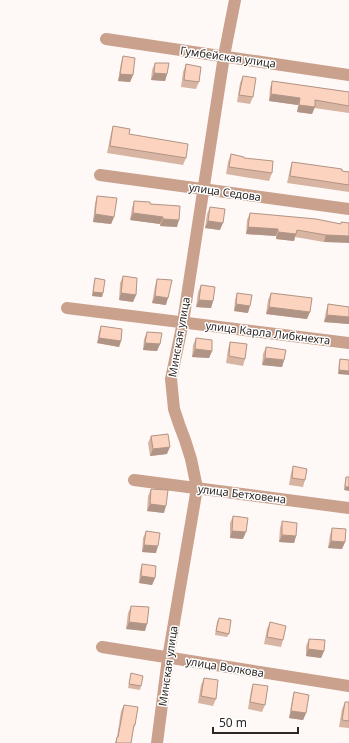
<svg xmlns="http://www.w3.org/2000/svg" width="349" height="743" font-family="'Noto Sans',sans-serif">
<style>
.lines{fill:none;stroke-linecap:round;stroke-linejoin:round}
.minor{stroke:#caa18c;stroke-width:12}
.wall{fill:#d8b5a3}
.shaded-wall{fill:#b09485}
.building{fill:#fbd3be;stroke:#b09485}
.labels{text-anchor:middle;stroke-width:3;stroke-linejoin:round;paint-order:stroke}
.street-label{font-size:11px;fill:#2c2725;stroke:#fff}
</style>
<rect width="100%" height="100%" fill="#fef9f7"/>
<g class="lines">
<path class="minor" d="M106 39 349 75
M100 175 349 209
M67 308 349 343
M134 480 349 508
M102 647 349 686
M157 743 168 658 197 488 191 459 185 440 179 424 174 409 171 379 183 322 224 56 235 0"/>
</g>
<path class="wall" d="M123 56 133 75 130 82 118 81 121 63Z
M155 63 167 74 165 81 151 80 152 70Z
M186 64 199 82 196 89 181 87 183 72Z
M243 76 253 97 250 104 237 102 240 83Z
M272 81 349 92V113L314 108 312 114 297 112 298 105 269 101 270 88Z
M113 126 129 134 186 158 183 165 107 153 111 133Z
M231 154 244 158 272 173 269 181 226 174 228 162Z
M292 162 349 172V192L287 183 290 169Z
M97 196 114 217 111 224 93 222 95 203Z
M134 201 150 204 177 227 160 226V224L130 220 132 208Z
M210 207 220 230 205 228 207 214Z
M250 213 341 224V222L349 223 324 242 295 237 294 241 276 239V236L246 234 247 220Z
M123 276 136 295 133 302 119 300 120 283Z
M95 278 103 293 102 297 92 296 94 282Z
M157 279 166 305 152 303 155 286Z
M201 285 213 301 211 308 196 307 198 292Z
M237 293 248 313 234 311 235 300Z
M271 293 307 319 266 314 268 300Z
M328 304 349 307V324L324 322 326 311Z
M101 326 121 341 119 347 97 343 99 332Z
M147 332 160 344 157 351 143 350 144 339Z
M196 338 212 351 209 358 192 357 193 345Z
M230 342 245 359 243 366 226 363 228 349Z
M266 347 284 360 282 367 262 365 263 354Z
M340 359 349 360 338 374 339 362Z
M151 436 167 454 150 456 148 443Z
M293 466 305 480 303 487 289 485 291 473Z
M346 477H349L344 490 345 481Z
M151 489 164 513 147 511 148 496Z
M233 516 243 539 230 538V523Z
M282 521 296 536 294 543 279 542 280 528Z
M332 528 345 542 342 549 328 548 330 535Z
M146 531 156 553 142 552 143 538Z
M142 564 155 578 152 585 139 583 140 571Z
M131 606 145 631 126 629 128 613Z
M219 618 229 634 227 637 215 635 217 622Z
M270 622 283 640 281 647 264 644 267 629Z
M309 639 324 651 321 658 306 656V646Z
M131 673 141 686 140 690 128 688Z
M204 678 216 699 213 706 198 703 201 685Z
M253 684 265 705 262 712 248 709 251 691Z
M294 692 306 713 303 720 289 718 292 700Z
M345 702H349V728L339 727 342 709Z
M124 705 135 725 133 731 131 743H115L117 737 121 711Z"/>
<path class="shaded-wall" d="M154 73 167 74 165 81 151 80Z
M120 74 133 75 130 82 118 81Z
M271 94 300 98 298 105 269 101Z
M299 105 315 107 312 114 297 112Z
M133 213 163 217 160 224 130 220Z
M95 214 114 217 111 224 93 222Z
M163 219 179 220 177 227 160 226Z
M208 221 223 223 220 230 205 228Z
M248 227 278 229 276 236 246 234Z
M278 232 296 234 294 241 276 239Z
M326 235 349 236V243L324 242Z
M93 292 103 293 102 297 92 296Z
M121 293 136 295 133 302 119 300Z
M155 296 168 298 166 305 152 303Z
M199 300 213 301 211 308 196 307Z
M236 304 250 306 248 313 234 311Z
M269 307 310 312 307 319 266 314Z
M327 315 349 317V324L324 322Z
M99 338 121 341 119 347 97 343Z
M145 343 160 344 157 351 143 350Z
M195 349 212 351 209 358 192 357Z
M265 358 284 360 282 367 262 365Z
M339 370 349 371V375L338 374Z
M170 447 167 454 150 456 153 449Z
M345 487H349V491L344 490Z
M150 504 166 506 164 513 147 511Z
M232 531 246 532 243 539 230 538Z
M282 535 296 536 294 543 279 542Z
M331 541 345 542 342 549 328 548Z
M144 545 158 546 156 553 142 552Z
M141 576 155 578 152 585 139 583Z
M129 622 147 624 145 631 126 629Z
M308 649 324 651 321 658 306 656Z
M291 711 306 713 303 720 289 718Z"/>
<path class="building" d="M123 56 135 58 133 75 120 74Z
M155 63H169L167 74 154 73Z
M186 64 201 67 199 82 184 80Z
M243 76 256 78 253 97 239 95Z
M272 81 349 92V106L315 100V107L299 105 300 98 271 94Z
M113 126 130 129 129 134 188 144 186 158 110 146Z
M231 154 244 157V158L273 161 272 173 229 167Z
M292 162 342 169V171L349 172V185L290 176Z
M97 196 117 198 114 217 95 214Z
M134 201 150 202V204L180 206 179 220 163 219V217L133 213Z
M210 207 225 209 223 223 208 221Z
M250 213 316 219 341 224V222L349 223V236L326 235 297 230 296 234 278 232V229L248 227Z
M123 276 137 278 136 295 121 293Z
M95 278 105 280 103 293 93 292Z
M157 279 172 280 168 298 155 296Z
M201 285 215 287 213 301 199 300Z
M237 293 252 295 250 306 236 304Z
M271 293 312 298 310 312 269 307Z
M328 304 349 307V317L327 315Z
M101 326 122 329 121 341 99 338Z
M147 332 162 333 160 344 145 343Z
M196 338 212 340V351L195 349Z
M230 342 247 344 245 359 229 356Z
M266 347 286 350 284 360 265 358Z
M340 359 349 360V371L339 370Z
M168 434 170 447 153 449 151 436Z
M293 466 307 469 305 480 292 478Z
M346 477H349V487H345Z
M151 489 168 490 166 506 150 504Z
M233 516 248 518 246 532 232 531Z
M282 521 297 523 296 536 282 535Z
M332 528 346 529 345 542 331 541Z
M146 531 160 533 158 546 144 545Z
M142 564 156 566 155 578 141 576Z
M131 606 149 607 147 624 129 622Z
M219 618 231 620 229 634 216 631Z
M270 622 286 626 283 640 267 637Z
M309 639 325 640 324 651 308 649Z
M131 673 143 676 141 686 129 684Z
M204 678 218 680 216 699 201 696Z
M253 684 268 686 265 705 250 702Z
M294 692 309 695 306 713 291 711Z
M345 702H349V721L342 720Z
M124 705 138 707 135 725H134L131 743H116L117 737H118Z"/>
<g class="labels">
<g class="street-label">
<text transform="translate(228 57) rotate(8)" y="4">Гумбейская улица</text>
<text transform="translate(225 192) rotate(8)" y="4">улица Седова</text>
<text transform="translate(268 333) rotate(7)" y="4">улица Карла Либкнехта</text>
<text transform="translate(179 337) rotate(-80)" y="4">Минская улица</text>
<text transform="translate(242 494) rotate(7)" y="4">улица Бетховена</text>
<text transform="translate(168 666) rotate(-82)" y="4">Минская улица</text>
<text transform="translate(225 667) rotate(9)" y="4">улица Волкова</text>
</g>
</g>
<path d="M213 727v6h85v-6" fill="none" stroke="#2c2725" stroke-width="2"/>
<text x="219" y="727" font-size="12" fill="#2c2725" stroke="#ffffff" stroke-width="3" paint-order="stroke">50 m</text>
</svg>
